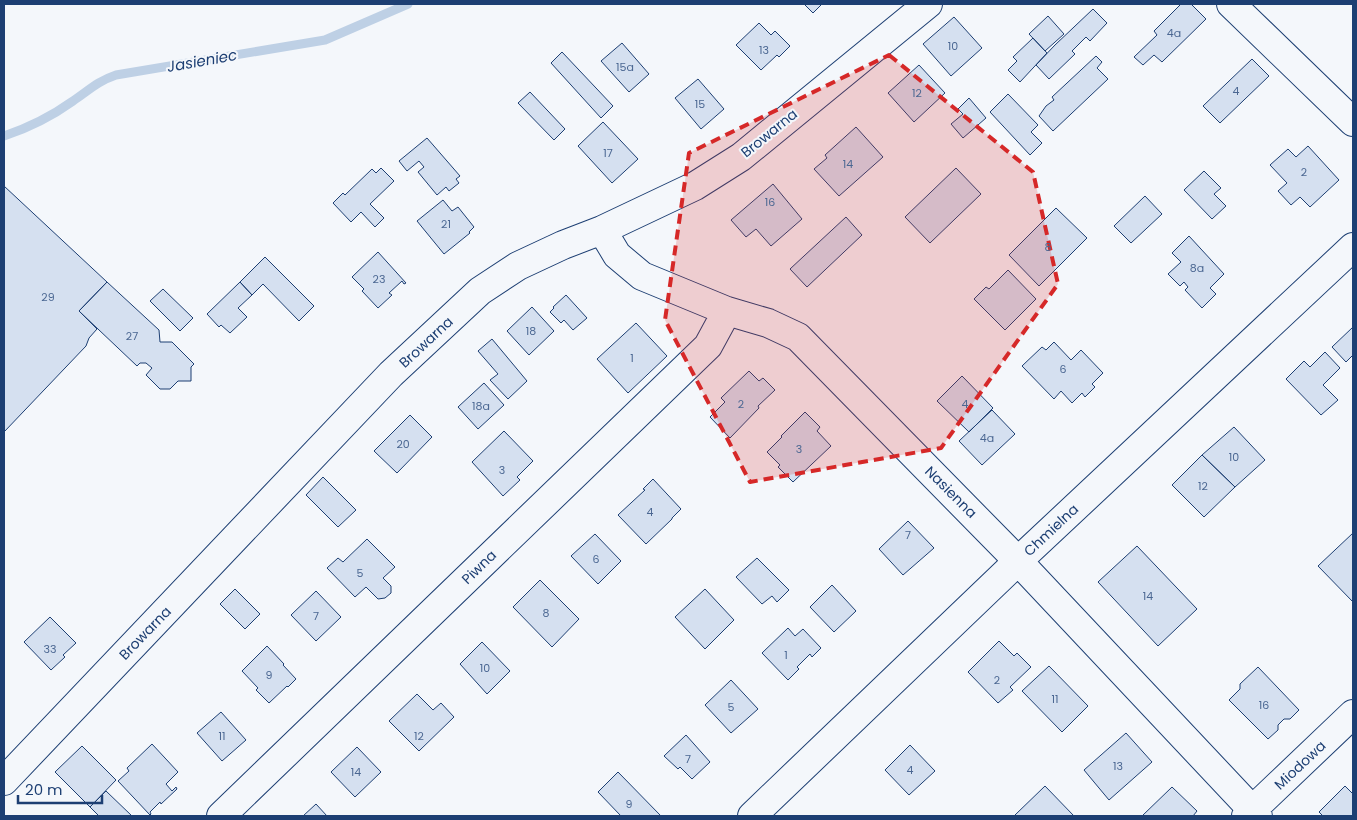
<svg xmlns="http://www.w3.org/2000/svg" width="1357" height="820" font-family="Poppins,sans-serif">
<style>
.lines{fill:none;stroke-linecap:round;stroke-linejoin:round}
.stream{stroke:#bed0e5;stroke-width:9}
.building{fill:#d5e0f0;stroke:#1d3f73}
.minor-casing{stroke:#1d3f73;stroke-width:30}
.minor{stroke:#f4f7fb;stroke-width:28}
.marked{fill:#d62828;fill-opacity:0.2;stroke:#d62828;stroke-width:4;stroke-dasharray:10 6;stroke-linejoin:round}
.labels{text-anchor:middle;stroke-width:4;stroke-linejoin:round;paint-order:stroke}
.number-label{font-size:11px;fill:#4b6792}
.street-label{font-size:14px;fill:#1d3f73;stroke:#f4f7fb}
.water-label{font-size:15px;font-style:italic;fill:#1d3f73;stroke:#f4f7fb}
</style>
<rect width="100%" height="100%" fill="#f4f7fb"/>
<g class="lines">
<path class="stream" d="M4 136C28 128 52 116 73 101 88 91 98 81 116 75L325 40 408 4"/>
</g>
<path class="building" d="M804 4H822L813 13Z
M1181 4H1191L1206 19 1162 62 1154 55 1143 65 1134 57 1157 35 1154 31Z
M1093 9 1107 23 1090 41 1086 37 1072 51 1075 54 1049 79 1036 65 1055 45Z
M1048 16 1064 34 1045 51 1029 34Z
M954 17 982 48 951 76 923 44Z
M759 23 771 35 775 31 790 46 779 57 777 55 761 70 736 45Z
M1033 38 1047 53 1020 82 1008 70 1017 61 1013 57Z
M622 43 649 74 629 92 601 61Z
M562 52 613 106 601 118 551 63Z
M1096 56 1102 62 1097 68 1108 79 1053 131 1039 116 1046 106 1054 100 1052 97Z
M1252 59 1269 76 1220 123 1203 106Z
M919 65 945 93 914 122 888 93Z
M698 79 724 109 701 129 675 98Z
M530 92 565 129 554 140 518 103Z
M1008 94 1038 125 1031 132 1042 143 1030 155 990 112Z
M969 98 986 118 963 138 951 124 963 114 958 109Z
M603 122 638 159 612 183 578 146Z
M856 127 883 157 839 196 814 169 827 158 825 155Z
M427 138 460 176 456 179 459 183 449 191 446 187 437 195 418 172 424 167 419 161 407 171 399 161Z
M1308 146 1339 180 1310 207 1300 197 1291 205 1278 191 1287 183 1270 165 1288 149 1296 157Z
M381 168 394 181 370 204 384 218 375 227 361 212 351 222 333 203 343 193 345 195 372 169 376 173Z
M956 168 981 194 930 243 905 217Z
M1204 171 1221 188 1214 194 1226 206 1212 219 1184 190Z
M773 184 802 219 771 246 756 229 746 237 731 220Z
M4 186 107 282 79 311 97 329 89 338 86 346 4 432Z
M1145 196 1162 214 1131 243 1114 226Z
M443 200 452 211 458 207 474 227 469 232 470 233 444 254 417 221Z
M1056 208 1087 238 1039 286 1009 255Z
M846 217 862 235 807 287 790 269Z
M1189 236 1224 274 1210 288 1216 294 1202 308 1185 290 1188 287 1184 282 1180 286 1168 274 1181 262 1172 253Z
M378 252 406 283 404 284 402 281 389 293 392 295 378 308 362 291 364 289 352 277Z
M265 257 314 306 299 321 263 284 252 295 240 282Z
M1008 270 1036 299 1005 330 974 299 986 287 989 289Z
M107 282 159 330 160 342H172L194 364 191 367V381H178L170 389H160L146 375 152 368 146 363H140L137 366 79 311Z
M240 282 252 295 238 308 247 317 230 333 221 325 219 327 207 314Z
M163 289 193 318 180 331 150 301Z
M566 295 587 318 573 330 564 320 561 323 550 312 554 308 553 307Z
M532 307 554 331 529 355 507 331Z
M636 323 667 356 628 393 597 359Z
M1353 327V355L1346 362 1332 347Z
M492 339 527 381 508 399 490 380 498 374 478 351Z
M1054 342 1071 360 1081 350 1103 373 1092 384 1095 387 1085 397 1082 393 1072 403 1061 391 1054 399 1022 366 1042 347 1046 350Z
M1325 352 1340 368 1323 385 1338 400 1321 415 1286 379 1304 361 1310 367Z
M749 371 759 381 763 378 775 390 758 406 759 408 730 438 710 417 725 402 721 398Z
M962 376 993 408 969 432 937 401Z
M484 383 504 405 478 429 458 407Z
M992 410 1015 434 982 465 959 441Z
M805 412 820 427 817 431 831 446 793 482 778 467 780 465 767 452 782 437 781 436Z
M410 415 432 437 397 473 374 451Z
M1234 427 1265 460 1235 487 1202 455Z
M504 431 533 461 517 477 520 480 503 496 472 462Z
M1202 455 1235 487 1204 517 1172 485Z
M323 477 356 510 338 527 306 495Z
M653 479 681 509 672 518V519L646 544 618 515 645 490 643 489Z
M908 521 934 548 903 575 879 549Z
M1353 533V602L1318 566Z
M595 534 621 561 598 584 571 556Z
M367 539 395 567 383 578 391 586V593L385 598 378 599 366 587 355 597 327 568 338 558 343 562Z
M1137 546 1197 609 1158 646 1098 582Z
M757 558 789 590 777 602 772 596 762 604 736 577Z
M540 580 579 619 552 647 513 607Z
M832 585 856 611 834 632 810 607Z
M235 589 260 614 245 629 220 604Z
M705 589 734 620 705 649 675 617Z
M316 591 341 617 316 641 291 615Z
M50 617 76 643 63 655 65 657 51 670 24 642Z
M788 628 795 636 803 629 821 648 812 657 810 654 797 667 799 669 788 680 762 653Z
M999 641 1014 656 1017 653 1031 667 1010 687 1013 690 998 703 968 672Z
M482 642 510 671 487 694 460 664Z
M267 646 284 664 283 665 296 679 288 687 287 686 269 703 256 690 258 688 242 671Z
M1049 666 1088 706 1062 732 1022 691Z
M1258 667 1299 710 1290 719H1284L1278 725V730L1268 739 1229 700 1240 689V684Z
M731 680 758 709 731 733 705 705Z
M417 694 433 710 441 703 454 717 419 751 389 721Z
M221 712 246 740 222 761 197 733Z
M1126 733 1152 762 1109 800 1084 770Z
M686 735 710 762 692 779 680 767 678 769 664 756Z
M152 744 178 772 166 784 172 791 176 787 177 789 161 804 160 802 150 812 151 814 150 815 118 781 129 771 127 768Z
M910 745 935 771 909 795 885 770Z
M82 746 116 780 90 807 55 772Z
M357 747 381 772 355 797 331 772Z
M618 772 661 816H621L598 792Z
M1045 786 1074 816H1016L1015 815Z
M1345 786 1353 794V814L1351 816H1323L1319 812Z
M1172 787 1197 811 1193 816H1142Z
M106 791 132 816H99L90 807Z
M316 804 327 816H303Z"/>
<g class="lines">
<g class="minor-casing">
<path id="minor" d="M1231 4 1353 122
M602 230 617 255 642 276 727 311 768 323 798 337 1018 561 1258 816
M4 781 391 374 480 291 518 266 563 245 602 230 695 186 741 157 928 4
M221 816 708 346 727 311
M752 816 1018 561 1353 247
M1246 816 1353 714"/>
</g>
<use href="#minor" class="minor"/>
</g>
<path class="marked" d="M889 55 1033 172 1058 284 941 448 750 482 665 320 689 153Z"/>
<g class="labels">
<g class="number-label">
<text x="1174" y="37">4a</text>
<text x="953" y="50">10</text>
<text x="764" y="54">13</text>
<text x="625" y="71">15a</text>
<text x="1236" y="95">4</text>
<text x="917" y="97">12</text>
<text x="700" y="108">15</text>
<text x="608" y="157">17</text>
<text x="848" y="168">14</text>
<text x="1304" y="176">2</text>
<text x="770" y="206">16</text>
<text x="446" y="228">21</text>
<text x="1048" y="251">8</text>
<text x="1197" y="272">8a</text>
<text x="379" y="283">23</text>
<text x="48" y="301">29</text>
<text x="531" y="335">18</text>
<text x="132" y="340">27</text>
<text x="632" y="362">1</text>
<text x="1063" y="373">6</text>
<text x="741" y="408">2</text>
<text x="965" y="408">4</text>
<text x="481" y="410">18a</text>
<text x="987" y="442">4a</text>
<text x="403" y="448">20</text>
<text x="799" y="453">3</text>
<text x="1234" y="461">10</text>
<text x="502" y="474">3</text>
<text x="1203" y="490">12</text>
<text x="650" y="516">4</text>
<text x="908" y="539">7</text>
<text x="596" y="563">6</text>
<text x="360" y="577">5</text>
<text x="1148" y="600">14</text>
<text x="546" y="617">8</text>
<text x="316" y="620">7</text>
<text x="50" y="653">33</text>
<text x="786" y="659">1</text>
<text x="485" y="672">10</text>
<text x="269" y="679">9</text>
<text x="997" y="684">2</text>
<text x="1055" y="703">11</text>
<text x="1264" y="709">16</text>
<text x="731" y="711">5</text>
<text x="222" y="740">11</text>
<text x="419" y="740">12</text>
<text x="688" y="763">7</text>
<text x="1118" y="770">13</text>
<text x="910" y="774">4</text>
<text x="356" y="776">14</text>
<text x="629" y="808">9</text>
</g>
<g class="street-label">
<text transform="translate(769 133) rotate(-39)" y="5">Browarna</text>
<text transform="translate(426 342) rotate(-43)" y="5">Browarna</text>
<text transform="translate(951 492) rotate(45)" y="5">Nasienna</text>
<text transform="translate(1051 530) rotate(-43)" y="5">Chmielna</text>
<text transform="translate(479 567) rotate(-44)" y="5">Piwna</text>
<text transform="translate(145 633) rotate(-46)" y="5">Browarna</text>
<text transform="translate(1300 765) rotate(-43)" y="5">Miodowa</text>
</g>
<g class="water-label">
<text transform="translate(202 61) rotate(-10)" y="5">Jasieniec</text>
</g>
</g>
<rect width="1357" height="820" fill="none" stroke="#1d3f73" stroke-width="10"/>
<path d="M18 795v8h84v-8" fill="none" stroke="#1d3f73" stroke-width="2.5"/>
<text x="25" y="795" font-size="15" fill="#1d3f73" stroke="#f4f7fb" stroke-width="4" paint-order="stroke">20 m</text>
</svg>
